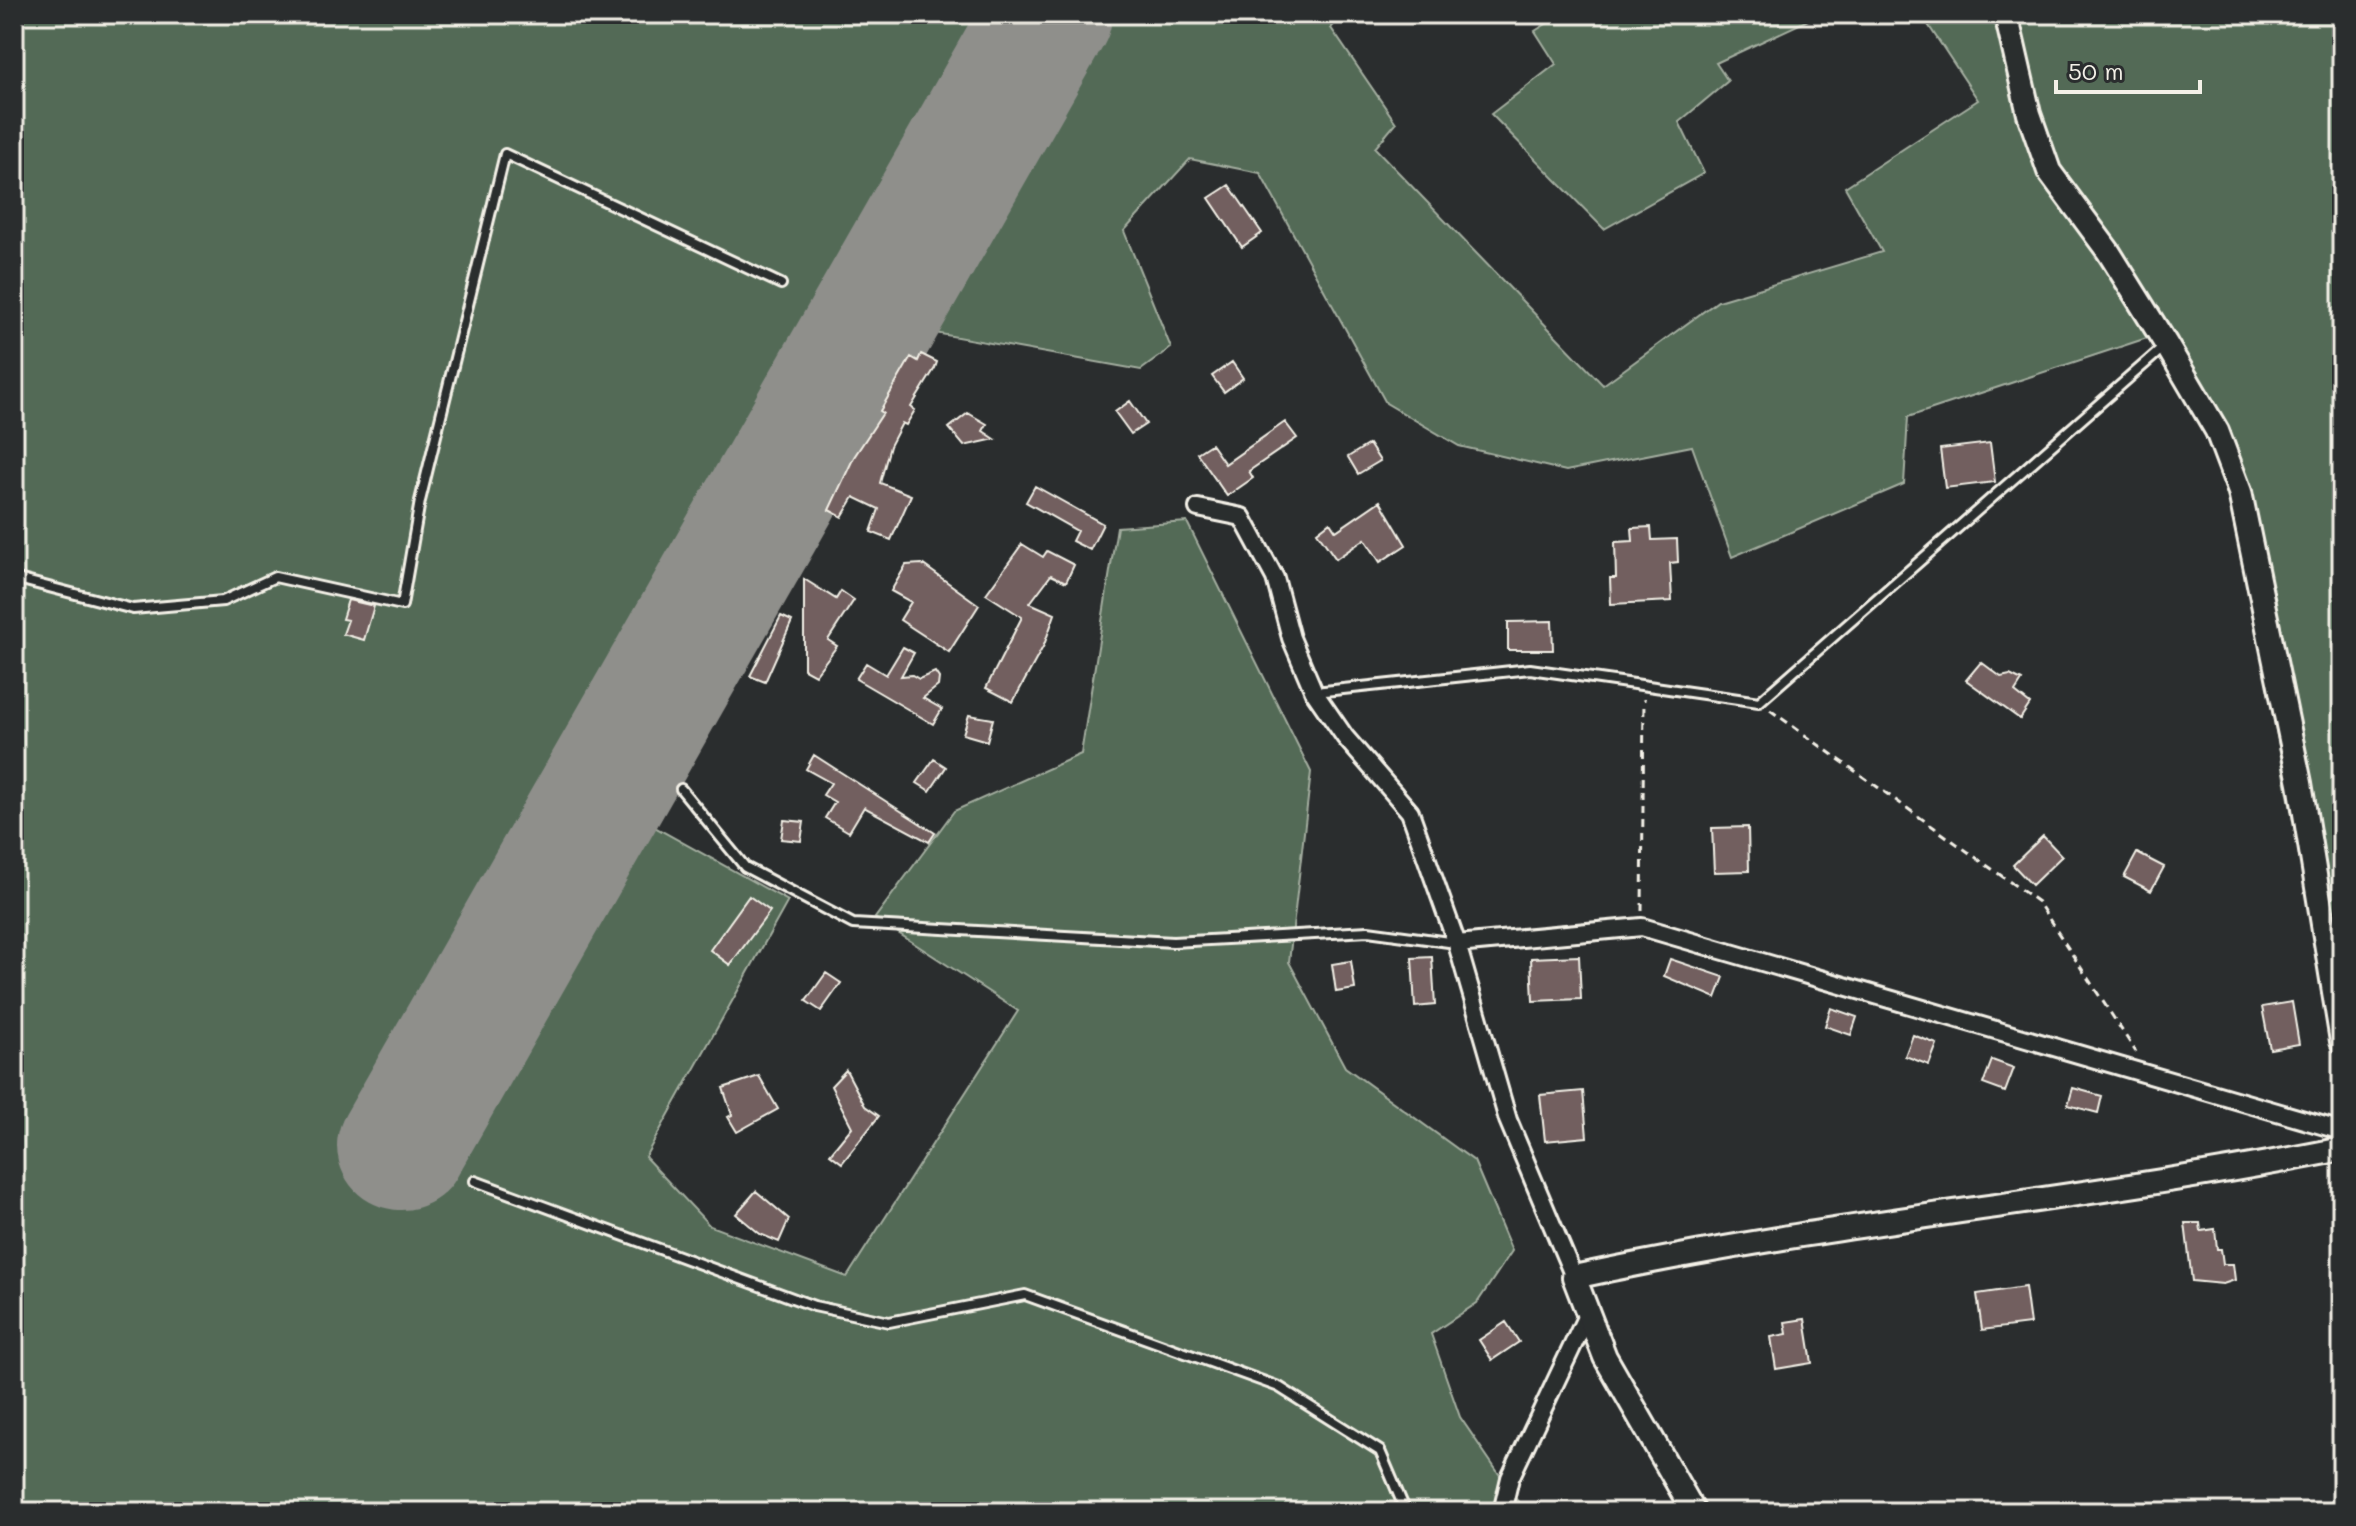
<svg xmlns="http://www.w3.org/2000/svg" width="2356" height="1526" font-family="Mali,sans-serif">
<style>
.green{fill:#536a57;stroke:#a4aea0;stroke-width:2}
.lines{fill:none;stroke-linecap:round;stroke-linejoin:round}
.runway{stroke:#8f8f8b;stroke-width:128}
.building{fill:#725f5e;stroke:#f4f1e8;stroke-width:2}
.lane-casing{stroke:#f4f1e8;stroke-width:14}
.street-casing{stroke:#f4f1e8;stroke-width:22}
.secondary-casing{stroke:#f4f1e8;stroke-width:28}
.path{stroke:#f4f1e8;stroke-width:3;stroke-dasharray:8 6;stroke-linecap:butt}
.lane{stroke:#2a2d2e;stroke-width:8}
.street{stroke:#2a2d2e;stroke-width:16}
.secondary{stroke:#2a2d2e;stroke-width:22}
</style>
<rect width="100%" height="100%" fill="#2a2d2e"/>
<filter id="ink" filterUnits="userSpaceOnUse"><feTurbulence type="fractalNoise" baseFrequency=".0125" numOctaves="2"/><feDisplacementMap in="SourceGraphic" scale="16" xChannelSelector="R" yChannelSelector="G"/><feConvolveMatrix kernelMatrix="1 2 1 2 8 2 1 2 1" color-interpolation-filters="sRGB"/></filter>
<g filter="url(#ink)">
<path class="green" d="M14 14H1343L1331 28 1396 123 1375 148 1603 385 1718 301 1882 252 1845 187 1978 100 1921 14H2342V1015L2330 1016 2240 540 2206 425 2147 338 1908 417 1904 484 1732 557 1692 446 1566 471 1459 446 1386 403 1260 173 1190 159 1124 231 1171 348 1141 370 924 331 644 821 788 901 645 1157 710 1226 847 1277 1018 1011 875 918 954 811 1081 754 1117 527 1187 522 1311 772 1289 962 1345 1067 1474 1161 1512 1251 1477 1303 1431 1334 1460 1417 1525 1512H14Z
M1562 14H1821L1716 63 1728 81 1679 122 1704 173 1604 229 1491 114 1556 64 1535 31Z"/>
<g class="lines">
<path class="runway" d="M401 1146 1048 14"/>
</g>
<path class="building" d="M1229 185 1262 233 1242 247 1209 198Z
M921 354 937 362 935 368 911 407 915 410 906 425 902 423 890 446 880 483 911 495 891 540 871 532 879 509 854 497 842 517 829 510 854 457 883 413 880 411 911 357 918 361Z
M1232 362 1243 378 1224 392 1212 376Z
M1130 401 1146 424 1131 434 1115 412Z
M968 413 987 424 983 431 995 439 964 446 949 428Z
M1285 422 1297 438 1249 471 1253 478 1227 496 1197 453 1211 444 1225 464Z
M1990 443 1995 482 1945 488 1940 449Z
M1369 444 1380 461 1358 474 1348 457Z
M1035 486 1103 524 1090 550 1072 541 1077 531 1026 502Z
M1380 501 1406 545 1380 562 1365 539 1336 559 1317 532 1330 522 1336 531Z
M1651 527 1652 540 1677 539 1678 562 1670 563 1672 601 1611 604 1610 578H1616L1615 542 1633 541 1632 528Z
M1022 544 1043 557 1047 551 1074 565 1066 582 1051 575 1030 603 1055 614 1044 645 1013 702 986 688 1022 617 986 594Z
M922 564 979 605 949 652 900 620 911 602 891 591 906 565Z
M804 579 836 599 841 591 854 600 828 640 837 646 815 675 804 669Z
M348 600 374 606 364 640 343 634 348 620 342 619Z
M781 616 792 621 765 682 750 676Z
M1552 621 1553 650H1508V622Z
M903 647 914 653 901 676 912 675 919 679 935 672 939 678 938 686 923 698 942 709 933 724 856 679 866 663 886 675Z
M1981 662 2001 677 2010 675 2022 681 2015 692 2030 704 2020 719 1966 680Z
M969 715 993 719 987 741 963 734Z
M814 755 935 833 929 842 864 807 849 832 825 818 835 802 823 795 831 783 806 769Z
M934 759 946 767 930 791 917 783Z
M784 820 804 822 801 841 781 839Z
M1748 827 1749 871 1714 872 1712 828Z
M2043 836 2062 856 2032 885 2013 865Z
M2137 853 2164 867 2151 891 2124 877Z
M749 896 770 911 730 965 710 950Z
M1579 956 1581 999 1533 1001 1531 958Z
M1432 957 1435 1005 1415 1007 1412 958Z
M1670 959 1724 977 1716 998 1664 976Z
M1351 961 1355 989 1336 992 1332 964Z
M826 973 841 983 821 1011 806 1001Z
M2292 1002 2299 1044 2270 1049 2262 1007Z
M1831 1008 1857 1017 1851 1035 1825 1026Z
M1913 1035 1937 1044 1929 1065 1905 1056Z
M1992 1060 2014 1068 2005 1092 1983 1084Z
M846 1070 865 1106 879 1116 842 1163 830 1154 852 1127 831 1086Z
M759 1076 778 1109 737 1132 728 1117 732 1115 723 1088Z
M2073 1088 2102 1096 2098 1113 2068 1105Z
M1583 1091 1587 1137 1545 1141 1540 1095Z
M756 1191 789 1219 779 1242 760 1234 736 1214Z
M2185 1223H2200L2201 1231 2215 1229 2217 1249H2221L2223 1264H2233L2235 1280 2223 1284 2192 1281Z
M2025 1287 2030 1324 1982 1330 1977 1294Z
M1805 1319 1812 1363 1776 1369 1771 1337 1787 1334 1785 1322Z
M1506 1322 1519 1342 1492 1360 1479 1340Z"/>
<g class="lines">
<g class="lane-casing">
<path id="lane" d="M14 578 133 609 223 601 275 577 402 605 420 501 505 154 781 284
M1315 692 1530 669 1759 702 2164 347
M681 789 745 867 853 924 1173 942 1368 931 1456 943
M475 1181 814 1306 889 1322 1025 1295 1279 1387 1380 1451 1406 1512"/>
</g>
<g class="street-casing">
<path id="street" d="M1198 508 1242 517 1275 578 1291 638 1314 692 1345 737 1410 812 1457 944 1508 1120 1574 1277
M1457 944 1642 927 2342 1131
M1502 1512 1510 1478 1589 1311"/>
</g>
<g class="secondary-casing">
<path id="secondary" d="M2006 14 2029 114 2049 171 2108 251 2166 344 2217 431 2240 492 2300 783 2342 1041
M1694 1512 1605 1357 1574 1277C1828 1222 2088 1200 2342 1149"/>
</g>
<path class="path" d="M1770 710 2038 902 2136 1052
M1642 911 1644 699"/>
<use href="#lane" class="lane"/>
<use href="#street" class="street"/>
<use href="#secondary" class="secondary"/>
</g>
</g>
<rect width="2356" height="1526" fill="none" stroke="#2a2d2e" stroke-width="48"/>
<rect x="24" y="24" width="2308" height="1478" fill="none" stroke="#f4f1e8" stroke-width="3" filter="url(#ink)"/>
<path d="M2056 80v12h144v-12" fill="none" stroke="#f4f1e8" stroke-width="4"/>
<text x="2068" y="80" font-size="24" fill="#f4f1e8" stroke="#2a2d2e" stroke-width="6" paint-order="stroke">50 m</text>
</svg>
